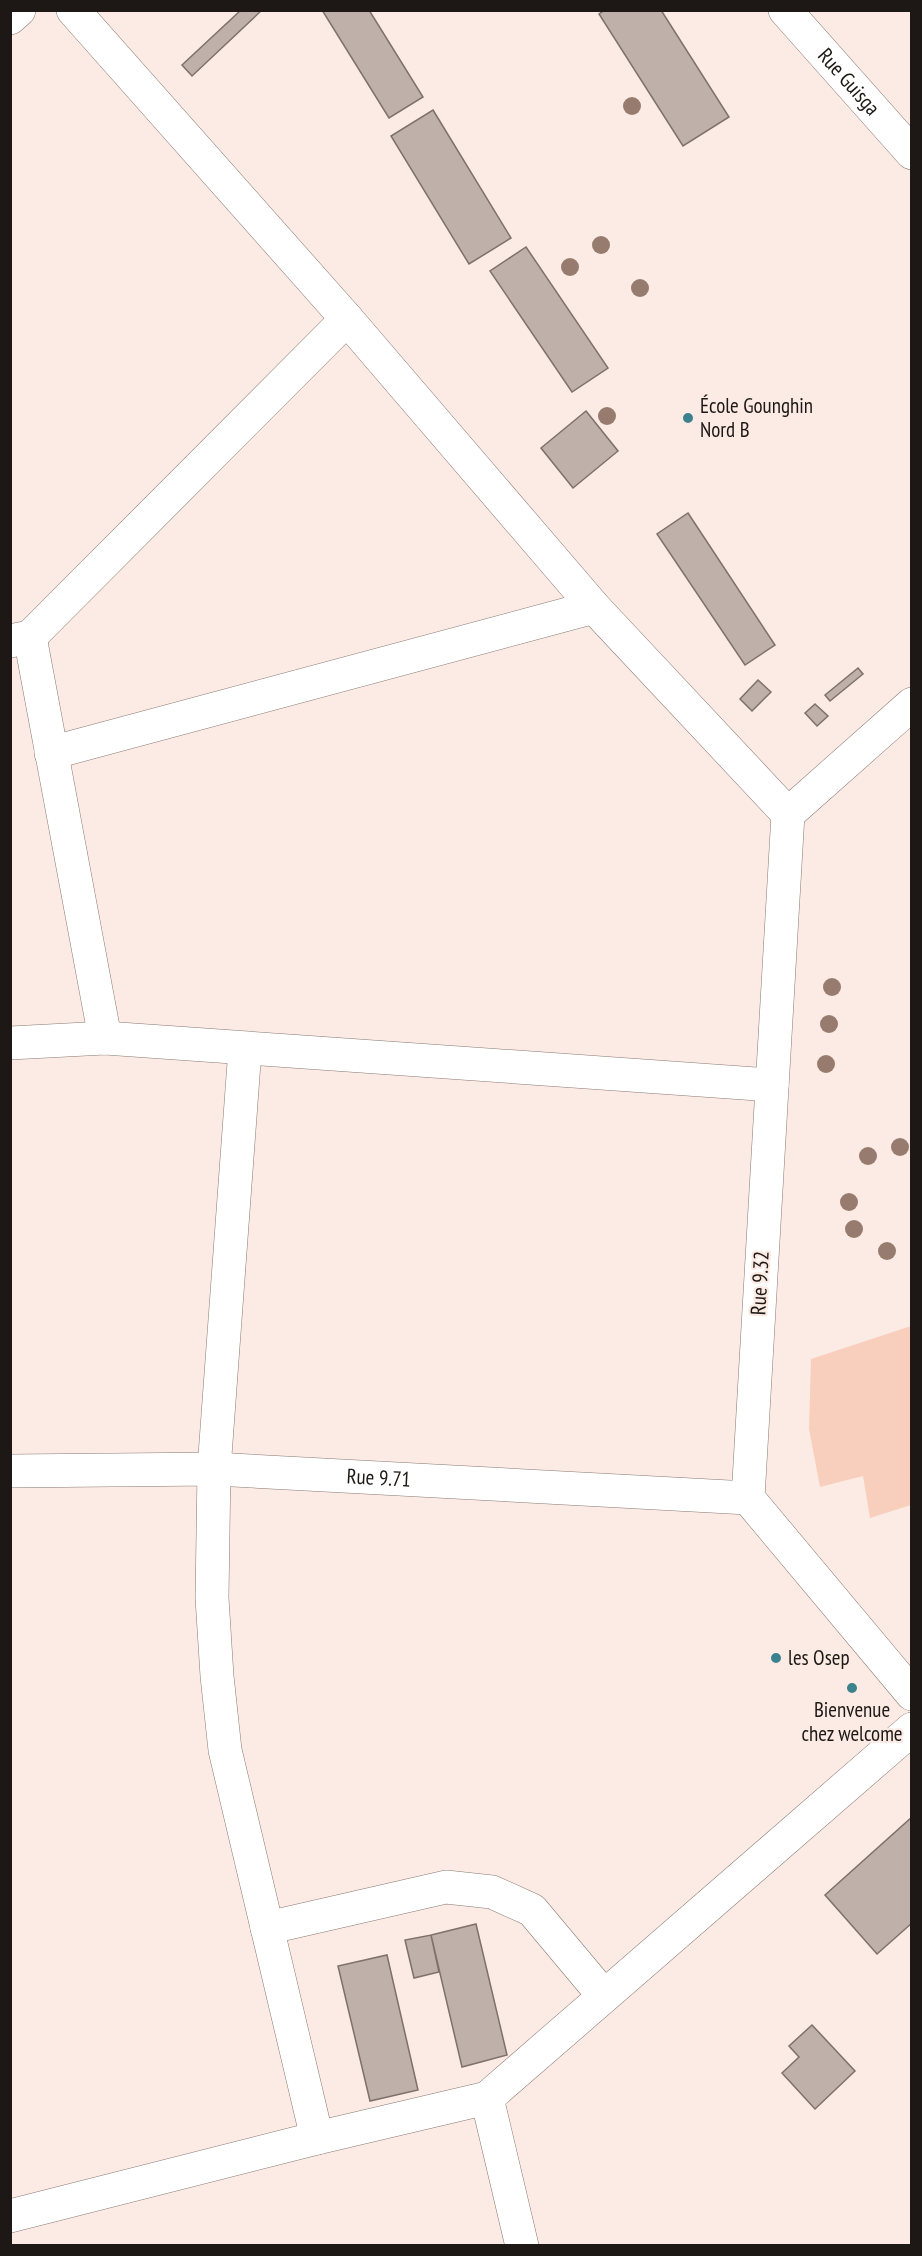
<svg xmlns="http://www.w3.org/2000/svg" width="922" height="2256" font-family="'PT Sans Narrow',sans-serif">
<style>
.garden{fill:#f8cfbc}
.building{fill:#bfb0a9;stroke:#7e706a;stroke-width:1.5}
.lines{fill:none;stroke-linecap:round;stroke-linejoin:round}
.minor-casing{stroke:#887a73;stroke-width:34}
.minor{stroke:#fff;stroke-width:33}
.tree{fill:#967b6e}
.poi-dot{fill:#3c818e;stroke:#fbebe4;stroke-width:2}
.labels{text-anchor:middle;stroke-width:4.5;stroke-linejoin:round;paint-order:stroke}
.street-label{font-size:21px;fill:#1d1815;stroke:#fbebe4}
.poi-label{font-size:21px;fill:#1d1815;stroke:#fbebe4;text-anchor:start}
</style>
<rect width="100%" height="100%" fill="#fbebe4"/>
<path class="garden" d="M911 1326V1505L870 1518 863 1476 820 1487 809 1429 811 1359Z"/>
<path class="building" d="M241 10H262L192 76 182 65Z
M322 10H369L423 97 389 118Z
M605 10H661L729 117 683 146 599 14Z
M433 110 511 238 469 264 391 136Z
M526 247 608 368 572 392 490 271Z
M586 411 618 451 573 488 541 448Z
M688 513 775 645 745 665 657 534Z
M858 668 863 674 830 701 825 695Z
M758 680 771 692 752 711 740 699Z
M815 704 828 716 817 726 805 713Z
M912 1817V1923L877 1954 825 1895Z
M476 1924 507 2055 462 2067 431 1935Z
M431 1935 439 1972 414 1978 405 1940Z
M387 1955 418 2090 370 2101 338 1966Z
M812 2025 855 2071 815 2109 782 2073 799 2057 789 2046Z"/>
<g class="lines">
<g class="minor-casing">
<g id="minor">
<path d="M73 10 347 319 594 607 788 814"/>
<path id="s1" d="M785 10 912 153"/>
<path d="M10 18 19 10"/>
<path d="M30 637 105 1038"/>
<path d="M10 641 30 637 347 319"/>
<path d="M51 753 594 607"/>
<path d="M788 814 748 1498 912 1694"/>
<path d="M788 814 912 704"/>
<path d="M10 1043 105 1038 772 1085"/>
<path d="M245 1049 214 1469 212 1598 217 1676 225 1750 317 2138"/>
<path id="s2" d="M10 1471 214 1469 748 1498"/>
<path d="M267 1928 446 1887 492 1892 532 1910 604 1996"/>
<path d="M487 2098 522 2246"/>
<path d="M10 2216 317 2138 487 2098 912 1729"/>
</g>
</g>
<use href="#minor" class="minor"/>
</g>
<g class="tree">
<circle cx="632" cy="106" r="9"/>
<circle cx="601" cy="245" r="9"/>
<circle cx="570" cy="267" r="9"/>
<circle cx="640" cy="288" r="9"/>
<circle cx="607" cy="416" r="9"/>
<circle cx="832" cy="987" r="9"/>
<circle cx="829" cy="1024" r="9"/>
<circle cx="826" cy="1064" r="9"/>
<circle cx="900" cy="1147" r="9"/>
<circle cx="868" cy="1156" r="9"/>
<circle cx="849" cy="1202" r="9"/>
<circle cx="854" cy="1229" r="9"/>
<circle cx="887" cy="1251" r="9"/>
</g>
<g class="poi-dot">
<circle cx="688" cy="418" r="6"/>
<circle cx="776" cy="1658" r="6"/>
<circle cx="852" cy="1688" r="6"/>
</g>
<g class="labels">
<g class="street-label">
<text dy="7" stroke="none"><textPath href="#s1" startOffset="96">Rue Guisga</textPath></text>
<text transform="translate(760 1283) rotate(-87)" y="7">Rue 9.32</text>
<text dy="7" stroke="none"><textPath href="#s2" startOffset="369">Rue 9.71</textPath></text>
</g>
<g class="poi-label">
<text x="700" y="413">École Gounghin<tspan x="700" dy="24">Nord B</tspan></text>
<text x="788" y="1665">les Osep</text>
<text x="852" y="1717" text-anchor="middle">Bienvenue<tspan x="852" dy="24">chez welcome</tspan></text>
</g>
</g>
<rect width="922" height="2256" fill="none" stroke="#1d1815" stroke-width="24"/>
</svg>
